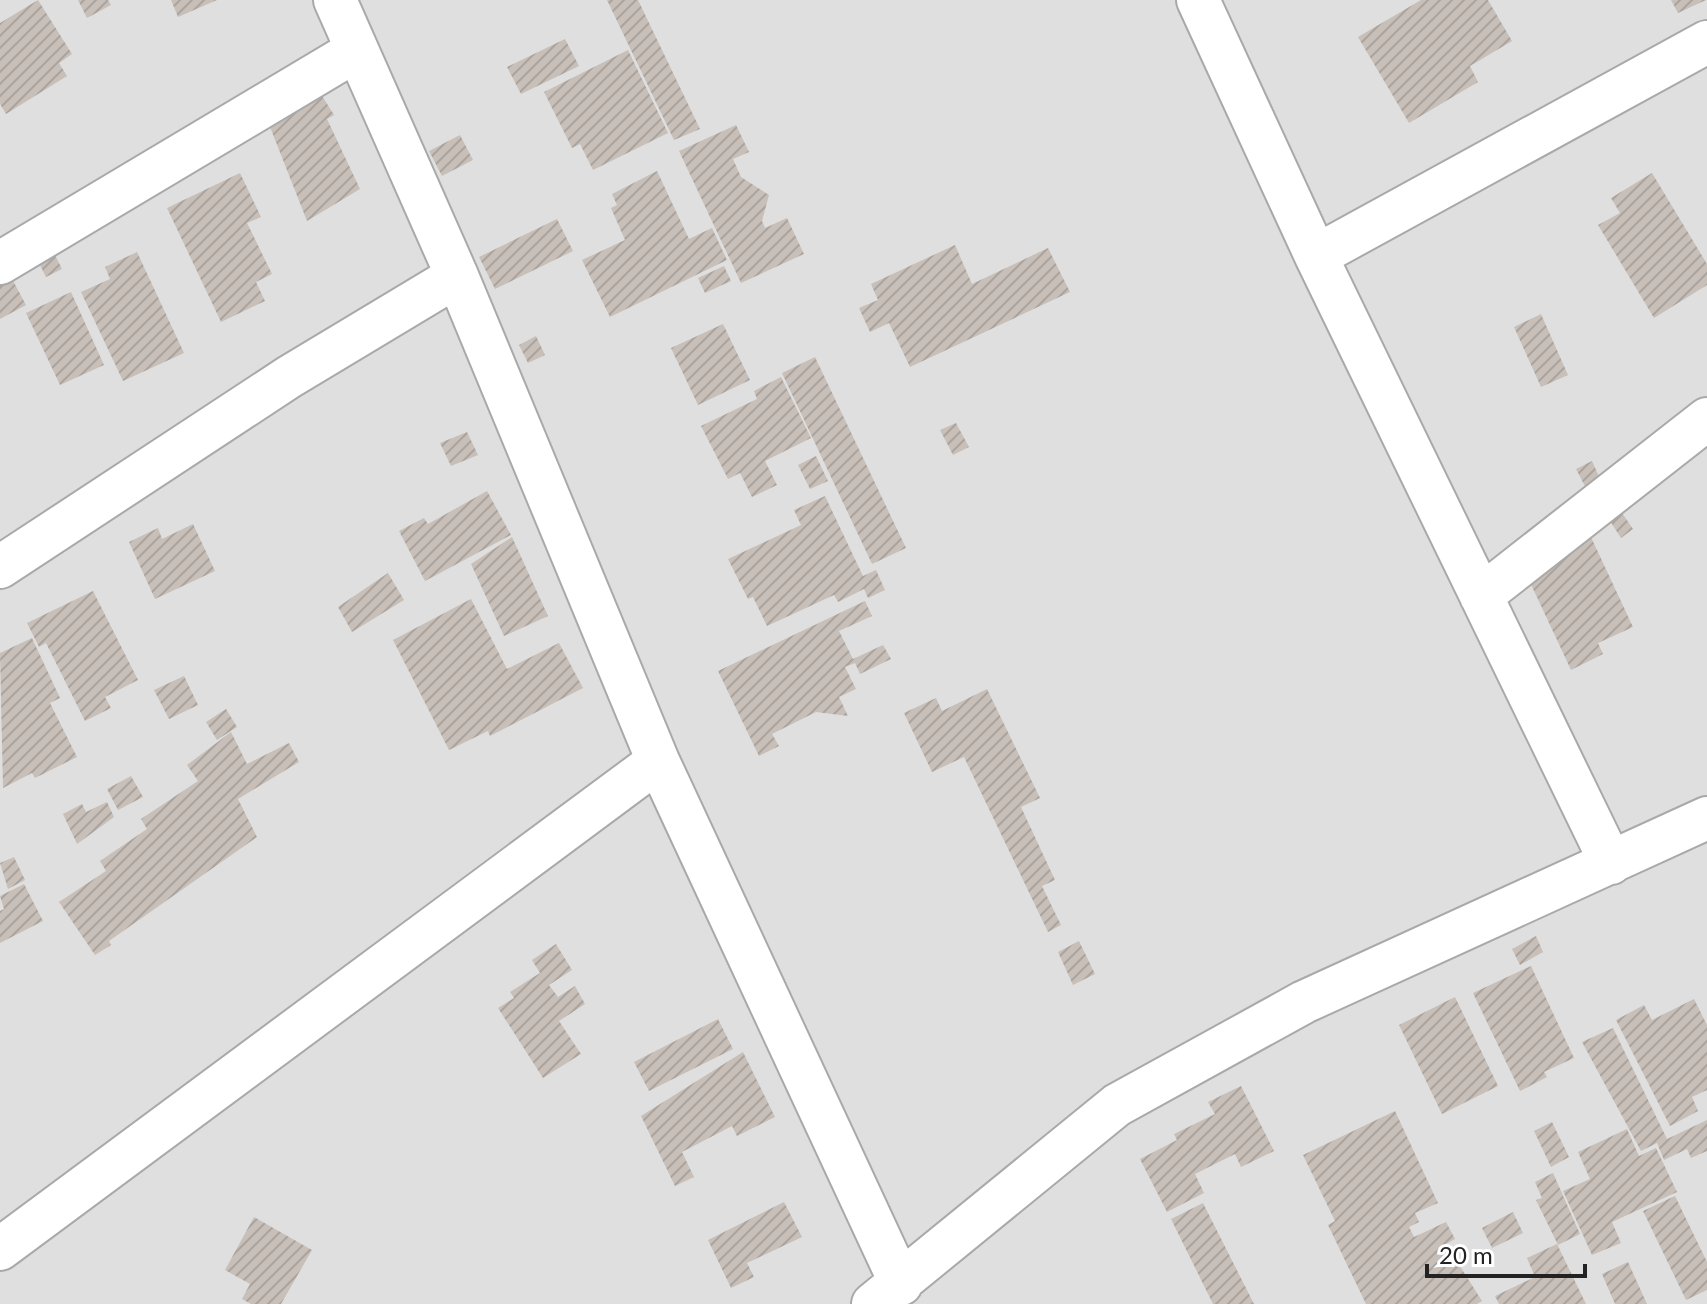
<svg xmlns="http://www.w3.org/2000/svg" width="1707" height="1304" font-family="Lato,sans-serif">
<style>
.residential{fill:#e0dfdf}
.building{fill:url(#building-hatch)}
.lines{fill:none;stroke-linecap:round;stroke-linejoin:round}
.street-casing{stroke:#a9a9a9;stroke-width:46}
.street{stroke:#fff;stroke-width:42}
</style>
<defs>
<pattern id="building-hatch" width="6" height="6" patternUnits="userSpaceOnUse" patternTransform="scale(2)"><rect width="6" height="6" fill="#c7bfb8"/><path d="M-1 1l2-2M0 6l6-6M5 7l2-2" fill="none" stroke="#aba49e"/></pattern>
</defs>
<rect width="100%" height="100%" fill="#f2efe9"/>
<path class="residential" d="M0 0H1707V1304H0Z"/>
<path class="building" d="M38 0 72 54 59 63 67 76 6 114 0 104V23Z
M78 0H108L111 5 87 18Z
M171 0H217L178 17Z
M607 0H638L700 129 674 140Z
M1421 0H1488L1512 41 1470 66 1478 82 1409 123 1358 37Z
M1671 0H1706L1678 13Z
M565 39 579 66 521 94 507 67Z
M628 50 668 133 593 170 580 144 572 148 544 92Z
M319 91 334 115 327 119 360 189 307 221 270 127 276 123 274 118Z
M736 125 749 152 733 159 741 177 769 195 762 221 765 228 787 218 804 254 741 283 679 151Z
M460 135 473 160 442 176 429 151Z
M657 171 689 239 712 228 727 260 610 317 582 260 625 240 611 208 617 205 612 194Z
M240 173 261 217 247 223 272 274 256 282 265 301 221 322 167 208Z
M1652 173 1707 264V285L1654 318 1598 225 1620 213 1611 198Z
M557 219 573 251 495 289 479 257Z
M955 245 972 284 1048 248 1070 292 910 367 889 323 870 332 859 308 878 300 871 284Z
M137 252 184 353 123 381 81 292 110 279 105 267Z
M54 253 62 269 46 277 38 261Z
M724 266 731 281 705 293 698 278Z
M11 277 26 305 0 319V282Z
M71 292 104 365 60 385 26 313Z
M1541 314 1568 375 1541 387 1514 327Z
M723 324 750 380 698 405 671 348Z
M536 336 545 355 528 363 519 345Z
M815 357 906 548 872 564 782 373Z
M781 377 811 438 765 461 777 485 752 497 740 473 728 479 701 426 757 399 754 391Z
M956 423 969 447 953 455 940 430Z
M467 432 478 455 451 466 440 443Z
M816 456 828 481 810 489 798 465Z
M1592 461 1602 483 1587 490 1576 469Z
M487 491 511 535 425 581 399 531 424 518 428 524Z
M825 496 863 576 876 570 885 590 868 598 864 589 838 602 834 595 767 626 753 597 748 599 728 559 801 525 794 510Z
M1622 513 1633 529 1621 538 1610 521Z
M193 524 215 571 155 599 129 542 158 528 162 539Z
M1590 535 1633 627 1598 643 1603 654 1571 670 1528 578Z
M512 537 548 616 504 636 471 564Z
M388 573 404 600 352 632 338 607Z
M93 591 138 680 105 697 111 708 85 721 46 643 39 647 27 623Z
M471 599 507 669 559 643 583 688 490 736 488 731 449 750 393 640Z
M865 601 872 616 839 631 853 659 883 645 891 659 860 674 855 663 845 667 856 689 839 697 848 716 816 712 772 734 779 746 759 756 718 671Z
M32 638 60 698 50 703 77 757 35 778 32 773 3 788 0 653Z
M184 676 198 705 169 719 154 690Z
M987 689 1040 798 1021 807 1055 880 1042 886 1061 925 1048 932 964 757 932 772 904 713 936 698 942 711Z
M226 709 237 727 217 740 206 722Z
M231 732 247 764 289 743 299 762 238 799 257 837 109 941 111 945 95 955 59 902 106 871 100 861 147 829 141 819 198 781 187 765Z
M131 776 143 797 118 810 107 789Z
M107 802 114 817 77 844 63 814 82 804 86 812Z
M14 857 25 880 8 889 0 863Z
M24 884 43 921 0 943V911L4 909 0 896Z
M1536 936 1543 952 1520 965 1512 949Z
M1079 941 1095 974 1073 985 1058 952Z
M556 944 572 970 549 985 558 997 575 986 585 1004 559 1021 581 1054 543 1078 498 1008 514 998 510 992 540 973 532 960Z
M1531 966 1574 1058 1544 1072 1547 1077 1520 1091 1473 993Z
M1455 997 1498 1086 1442 1114 1399 1025Z
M1694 999 1707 1025V1090L1692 1097 1698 1111 1670 1126 1616 1020 1644 1005 1652 1020Z
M718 1019 733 1049 649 1091 634 1062Z
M1613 1028 1667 1139 1707 1120V1151L1691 1158 1687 1149 1664 1160 1657 1143 1641 1151 1582 1042Z
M743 1052 775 1117 737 1136 732 1126 682 1152 694 1177 675 1186 641 1116Z
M1241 1086 1274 1151 1241 1167 1235 1154 1195 1174 1204 1193 1167 1212 1140 1159 1177 1140 1174 1134 1215 1114 1208 1102Z
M1395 1111 1438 1203 1415 1213 1419 1222 1409 1227 1414 1237 1446 1222 1455 1239 1446 1244 1482 1301 1477 1304H1366L1328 1225 1335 1221 1303 1155Z
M1552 1122 1569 1157 1551 1167 1534 1131Z
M1627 1129 1639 1156 1656 1148 1677 1192 1612 1222 1621 1243 1592 1255 1563 1191 1590 1179 1578 1152Z
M1553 1173 1580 1234 1558 1245 1536 1200 1542 1198 1535 1182Z
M1675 1196 1707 1262V1290L1686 1300 1643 1211Z
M784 1202 802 1237 747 1263 754 1277 731 1288 708 1240Z
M1203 1203 1254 1304H1213L1171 1219Z
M1513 1212 1523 1233 1492 1248 1482 1228Z
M254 1217 312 1250 281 1304H251L242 1299 250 1284 225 1270Z
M1557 1244 1586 1304H1499L1495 1296 1535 1277 1527 1258Z
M1628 1262 1647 1304H1615L1602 1274Z"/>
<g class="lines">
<g class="street-casing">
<path id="street" d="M335 0 457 276
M1198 0 1316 256 1611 863
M1316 256 1707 42
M0 263 357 50
M0 567 289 377 457 276 658 761 901 1284
M1481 596 1707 419
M0 1249 658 761
M873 1304 1117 1105 1304 1002 1707 818"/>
</g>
<use href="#street" class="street"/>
</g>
<path d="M1427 1264v12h158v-12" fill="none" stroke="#222222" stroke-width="4"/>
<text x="1439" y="1264" font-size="24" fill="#222222" stroke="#ffffff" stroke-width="6" paint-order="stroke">20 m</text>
</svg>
